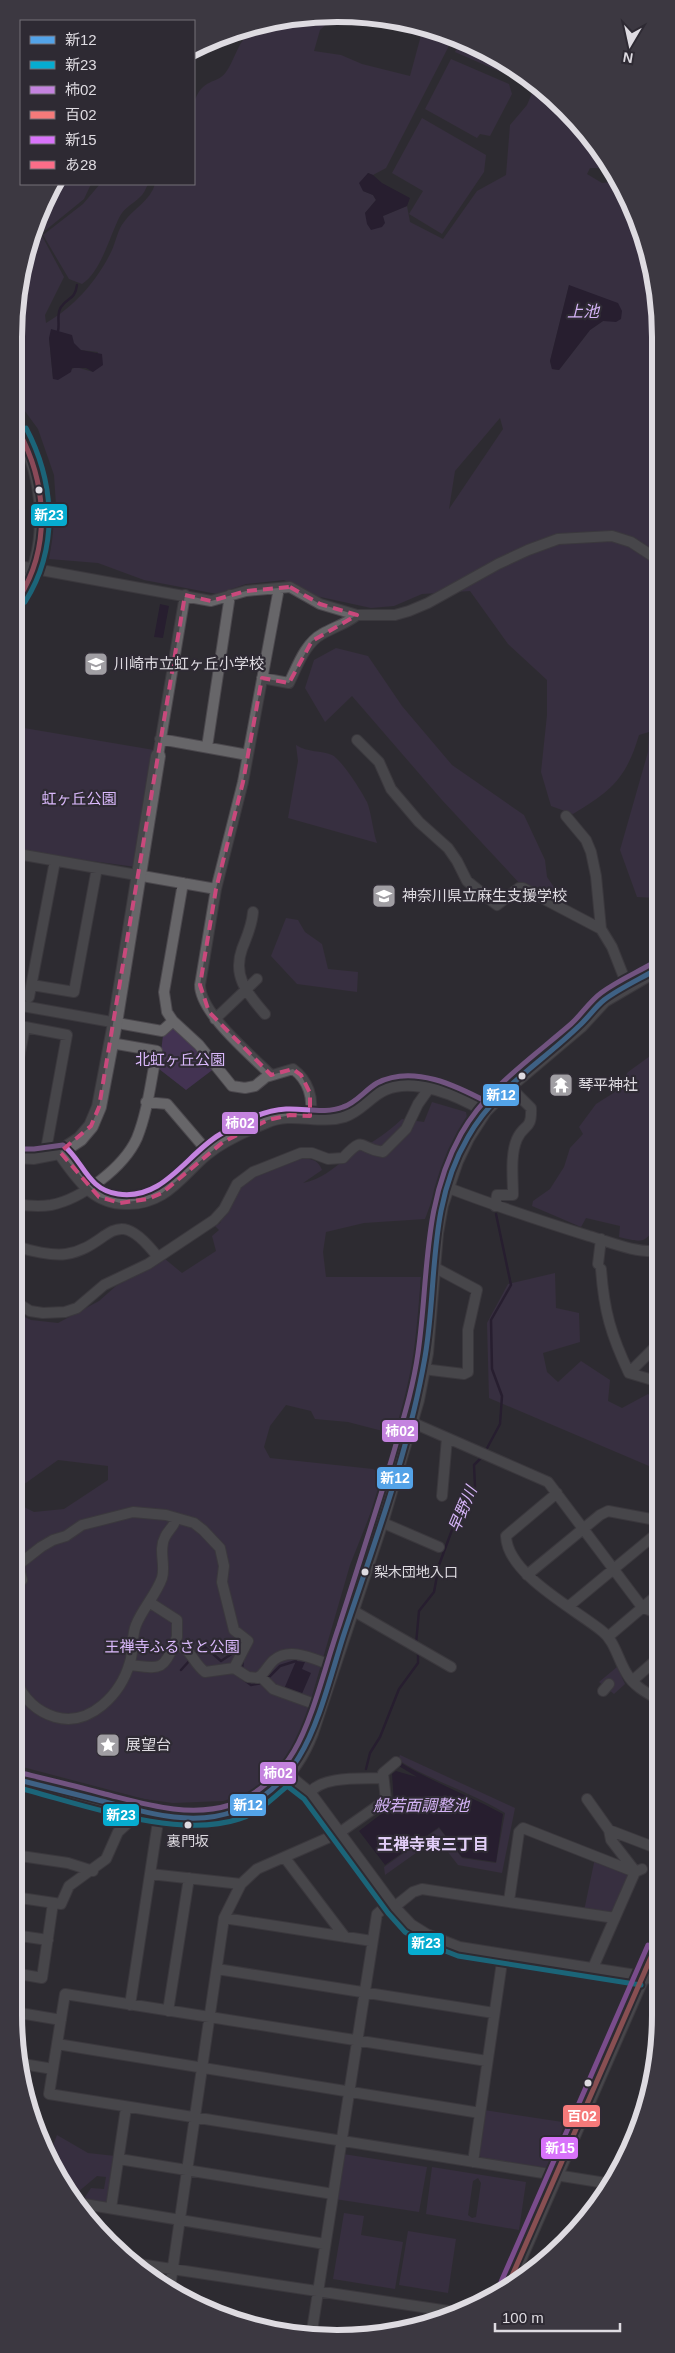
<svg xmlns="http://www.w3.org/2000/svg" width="675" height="2353" font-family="Arial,'Noto Sans JP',sans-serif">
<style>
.green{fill:#433352;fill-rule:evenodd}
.water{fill:#1f0e2e}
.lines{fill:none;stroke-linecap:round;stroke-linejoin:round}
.stream{stroke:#1f0e2e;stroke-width:2.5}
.street-casing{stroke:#4b484d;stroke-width:12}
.secondary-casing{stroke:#4b484d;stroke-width:16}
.street{stroke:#676669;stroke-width:10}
.secondary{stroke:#676669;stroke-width:14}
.bus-1-casing{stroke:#2e2a33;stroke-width:9}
.bus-2-casing{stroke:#2e2a33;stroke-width:9}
.bus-3-casing{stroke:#2e2a33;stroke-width:9}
.bus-4-casing{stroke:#2e2a33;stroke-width:9}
.bus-5-casing{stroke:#2e2a33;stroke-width:9}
.bus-6-casing{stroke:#2e2a33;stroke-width:9}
.bus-1{stroke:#53a3e8;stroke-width:5}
.bus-2{stroke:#06acd0;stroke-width:5}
.bus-3{stroke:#c483df;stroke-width:5}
.bus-4{stroke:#f57a7a;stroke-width:5}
.bus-5{stroke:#d873fa;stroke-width:5}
.bus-6{stroke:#fb6d88;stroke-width:5}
.marked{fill:none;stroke:#c9497c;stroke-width:4;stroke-dasharray:10 6;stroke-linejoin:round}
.bus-dot{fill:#dedbe1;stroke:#2e2a33;stroke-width:2}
.labels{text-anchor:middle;stroke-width:4.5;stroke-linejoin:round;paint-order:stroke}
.bus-label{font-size:14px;fill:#dedbe1;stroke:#2e2a33;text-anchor:start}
.poi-label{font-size:15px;fill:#dedbe1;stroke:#2e2a33;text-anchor:start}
.park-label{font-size:15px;fill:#dab9fc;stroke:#2e2a33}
.water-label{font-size:16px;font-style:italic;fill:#d5b4f7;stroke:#2e2a33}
.neighbourhood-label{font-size:16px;font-weight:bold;fill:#e2cef8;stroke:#2e2a33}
.rim{fill:none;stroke:#dedbe1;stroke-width:6}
.line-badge{stroke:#2e2a33;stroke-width:2}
.badge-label{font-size:14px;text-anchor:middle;font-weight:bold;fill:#fff}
</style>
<rect width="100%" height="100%" fill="#2e2c31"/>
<path class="green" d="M277 20H331L320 30 314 51 341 55 362 64 410 76 423 28 453 38 386 168 373 175 368 173 363 191 373 195 376 200 365 213 383 216 407 206 410 222 443 239 477 191 506 175 510 125 527 105 535 86 567 109 607 165 603 168H590L587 174 602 183 618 181 628 195 659 296 657 898 637 897 620 850 648 752 649 732 639 735C626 779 611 791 573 814L551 806 541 772 547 715V680L508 644 470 591 422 594 394 606 371 608 316 596 284 580 246 584 217 594 144 580 98 563 49 559 56 505 54 475 38 429 19 403 20 275 57 184H91L84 199 41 234 64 277 45 315 46 323C74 307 98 280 112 250 116 241 118 229 124 222 134 208 150 201 155 184H194V103C202 77 217 85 226 72 233 62 236 50 243 40 249 31 267 23 277 20ZM569 285 603 321 590 330 559 370 552 369 550 361ZM49 338 81 350 98 352 93 372 76 367 53 379ZM500 418 503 429 449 509 455 471Z
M460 40 481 47 533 86 455 52Z
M451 59 509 84 512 94 490 136 480 134 477 138 425 109Z
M422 118 486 155 484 172 442 234 409 214 423 191 392 173Z
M100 184H148C146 188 144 194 140 197 133 204 125 207 120 216 110 235 101 272 82 284L69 279 43 235 83 204Z
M336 648 368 656 402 706 452 765 524 815 545 860 547 877 558 893 554 900 522 886 442 800 352 696 325 722 305 688 314 660Z
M18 727 154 750 136 867 18 851Z
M296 745C308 753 321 750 332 755 342 760 362 792 367 802 371 811 373 832 377 843L288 818 298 761Z
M286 918 298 920 305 932 322 944 328 969 358 972 357 992 297 984 271 956Z
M173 1025 215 1068 186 1090 159 1069 163 1035Z
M657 1051V1225C644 1245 641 1242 619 1237L620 1226 586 1218 581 1227 532 1206 533 1201 550 1189 564 1167 570 1148 583 1134 579 1127 596 1104 615 1092 628 1072Z
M432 1102 466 1112 467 1118 448 1157 425 1219 364 1223 326 1232 323 1252 326 1277H421L415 1368 398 1435 348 1422 315 1419 311 1411 286 1405 270 1426 264 1447 270 1458 373 1469 385 1477 350 1565 303 1727 276 1774 250 1793 223 1801 173 1803 144 1799 15 1765 16 1503 34 1512 64 1509 108 1480V1466L58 1460 16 1490V1313L31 1320 58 1323 99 1301 116 1286 165 1259 182 1273 216 1251 212 1236 219 1230 215 1226 220 1223 236 1192 245 1180 299 1159C310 1158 318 1159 322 1170L303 1183C322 1179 332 1169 347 1158 367 1145 384 1136 402 1119L424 1122Z
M555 1273 556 1308 579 1313 580 1342 543 1353 547 1372 558 1382 581 1361 610 1380 608 1401 622 1408 648 1394 656 1400V1469L489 1398 487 1323 508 1284Z
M617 1667 625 1684 614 1694 599 1682Z
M400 1755 515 1808 502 1873 458 1865 437 1838 385 1875 384 1867 439 1828 462 1858 496 1863 505 1813C471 1792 432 1781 398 1760Z
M595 1858 631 1873 611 1915 584 1911Z
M484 2110 569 2123 549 2168 482 2158 476 2153Z
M57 2135 88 2153 115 2156 109 2204 83 2200 91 2188 104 2189 106 2177 97 2176 78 2192 55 2165 57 2161 49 2155Z
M343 2154 427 2167 419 2212 335 2199Z
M432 2167 526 2182 519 2230 426 2214ZM478 2178 481 2183 476 2217 472 2218 468 2215 473 2181Z
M344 2213 364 2216 361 2235 403 2242 395 2289 333 2279Z
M408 2231 456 2239 448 2293 399 2285Z"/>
<path class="water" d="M368 173 373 175 382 183 410 198 407 206 383 216 385 223 382 227 371 230 367 224 365 213 376 200 373 195 363 191 359 183Z
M569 285 618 303 622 311 621 319 616 322 603 321 590 330 559 370 552 369 550 361Z
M51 329 72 335 74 343 81 350 102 354 103 365 93 372 86 368H72L71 372 58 380 53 379 49 338Z
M160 604 169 606 163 638 154 637Z
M296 1661 305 1662 302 1669 311 1673 301 1696 284 1689Z
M396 1760C430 1781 468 1795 503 1814L496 1862 462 1857 439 1827 385 1865 359 1831 394 1804 392 1774 396 1771 417 1777 397 1765Z"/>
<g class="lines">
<path class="stream" d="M58 331C60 323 56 314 61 307 68 297 75 300 77 285
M485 1452 500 1424 502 1396 492 1369 491 1320 511 1285 496 1214
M416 1644 419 1611 434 1592 439 1565 452 1530 462 1507 475 1487 474 1465 482 1457
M195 1653 205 1647 221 1661 233 1653 239 1654
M242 1669 243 1658
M181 1670 190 1660
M243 1679 251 1685 262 1683
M266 1680 280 1666 296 1661
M366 1769 370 1753 380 1737 399 1689 418 1663V1651"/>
<g class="street-casing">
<path id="street" d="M19 566 211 601 246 591 290 587 320 604 357 615C346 624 334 627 322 634 305 643 297 667 289 683L262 678
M357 615H395L409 611 428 603 498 564 528 550 558 539 612 536 631 542 657 559
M160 739 248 755
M357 740 379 762 391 789 419 822 448 848 457 861 467 881 497 905 519 888H523L601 929
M207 747 230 595
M158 756 185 595
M566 816 586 840 591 852 596 876 601 929 612 947 627 985
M18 854 216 889
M183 883 164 992 167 1012 173 1021 199 1045 232 1086 245 1088 255 1086 266 1077 293 1069C308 1080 314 1098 310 1116
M253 912C252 926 247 936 242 949 232 977 248 994 265 1014
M32 985 74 992 97 868
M29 997 55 861
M17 1005 162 1031 173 1021
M215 1019 257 979
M17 1067 25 1027 67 1035 45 1155
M271 1075C251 1055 200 1013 200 985L216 889 243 782 279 588
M146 1102 167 1104 208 1152
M446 1187C493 1205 541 1221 589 1236 610 1242 635 1253 657 1251
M17 1204C28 1206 39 1207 51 1205 82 1199 124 1167 137 1138 148 1111 151 1079 157 1051L111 1043
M495 1206 497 1195H513C513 1178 510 1155 517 1139 524 1123 532 1131 531 1108L509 1086
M16 1246C30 1251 52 1256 66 1254 111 1247 113 1200 157 1256
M598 1264 601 1239
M601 1269C604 1311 611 1335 629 1373L656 1381
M16 1302 30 1311 43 1313 65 1312 77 1308 104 1285 148 1264 214 1220 224 1209 237 1184 253 1172 301 1153H312L328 1159 343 1158C365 1134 358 1149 383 1152L406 1129 418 1104 430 1087
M423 1369 464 1374 468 1372V1330L477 1290 432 1266
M629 1373 656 1346
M411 1422 548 1482 642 1607 656 1613
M557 1493 506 1536C507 1574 575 1609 602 1631 615 1641 618 1660 627 1674 633 1685 645 1692 656 1698
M442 1496 447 1438
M381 1522 439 1547
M527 1575 600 1515 608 1511 656 1520
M15 1588 22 1580 18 1565 41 1547 53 1540 66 1536 82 1525 133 1512 166 1515 194 1523 203 1530 220 1548 224 1566 222 1582 234 1630 248 1641 234 1668
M149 1602 177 1620V1637L174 1644C193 1649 191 1661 205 1672L234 1668 248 1677 258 1678C265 1673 268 1665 274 1660 291 1646 315 1660 334 1666
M569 1606 656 1534
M352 1610 451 1667
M609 1636 656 1596
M129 1665C156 1667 163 1674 174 1644
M260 1676 273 1689 320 1706
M15 1679C23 1698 35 1711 55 1717 90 1727 121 1694 130 1662 134 1650 131 1637 136 1625 142 1609 156 1595 162 1578 166 1565 158 1550 165 1537 168 1530 175 1526 176 1518
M632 1681 656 1660
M603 1691 609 1684
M15 1791 19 1780
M309 1794C321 1775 362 1779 383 1778
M587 1799 609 1830 656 1848
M609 1830 611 1840 635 1871
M14 1855 68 1863 93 1871
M285 1858 345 1937
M150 1874 241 1884
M14 1897 61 1904 69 1886 106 1859 118 1832 141 1811
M509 1901 519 1832 523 1828 635 1872
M393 1908 413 1892 422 1889 615 1918
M224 1918 372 1941
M14 1935 48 1940
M217 1969 494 2013
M592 1970 635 1872 642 1869
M14 1973 42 1978 53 1903
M642 1978 655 1979
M130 2005 159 1815
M168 2011 189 1878
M14 2012 61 2020
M57 2044 480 2113
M487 2061 65 1994 49 2094 612 2184
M23 2064 53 2069
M119 2159 333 2194
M473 2162 503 1955
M602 2201 627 2146
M78 2203 325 2244
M111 2208 126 2108
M139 2264 455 2312
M170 2287 224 1918 241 1884 257 1869 339 1833 386 1800 383 1773 396 1762
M437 2320 442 2310
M311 2337 377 1914 390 1903"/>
</g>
<g class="secondary-casing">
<path id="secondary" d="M19 598C52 557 47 474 19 431
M60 1152 80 1139 91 1126 99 1107 115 1023 158 756
M17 1156 34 1157 60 1152C78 1177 94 1204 129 1202 140 1202 151 1199 161 1193 178 1183 191 1165 206 1153 223 1139 246 1129 266 1121 292 1109 318 1123 344 1115 360 1110 370 1094 385 1088 414 1075 459 1094 485 1110
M287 1776 309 1794 393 1908 410 1926 426 1936 459 1949 642 1978
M15 1779C47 1787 79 1795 111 1803 170 1818 223 1833 273 1788 291 1772 302 1756 311 1733L381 1522 417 1400 426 1353 436 1233 441 1205 456 1161 467 1138 485 1110 509 1086 580 1026 604 1000 657 969
M508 2285 655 1948"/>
</g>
<use href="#street" class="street"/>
<use href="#secondary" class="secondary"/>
<g class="bus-1-casing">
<path id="bus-1" d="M15 1779C43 1786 70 1793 98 1800 141 1811 191 1828 235 1811 261 1802 285 1781 299 1757 320 1723 332 1670 345 1631 375 1541 409 1450 425 1357 438 1281 427 1207 468 1137 494 1090 541 1063 579 1026 588 1018 595 1007 604 1000 620 988 640 979 657 969"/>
</g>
<g class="bus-2-casing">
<path id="bus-2" d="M25 602C59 548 55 483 26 428
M282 1782 304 1799 388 1913 405 1932 422 1942 458 1956 641 1985
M15 1787C79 1803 175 1840 239 1819 260 1813 276 1795 292 1782"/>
</g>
<g class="bus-3-casing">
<path id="bus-3" d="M17 1149H34L63 1145C83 1160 87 1190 118 1194 163 1201 186 1155 219 1135 239 1123 263 1110 286 1109 305 1108 325 1114 343 1107 356 1103 365 1090 377 1083 413 1064 457 1086 489 1103
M17 1772C46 1779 76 1786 105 1794 145 1804 189 1818 230 1805 256 1796 280 1775 294 1751 313 1719 326 1663 339 1626 357 1570 375 1515 392 1458 402 1423 413 1389 418 1353 429 1277 422 1204 461 1134 487 1088 532 1058 571 1024 582 1014 590 1001 601 993 617 981 636 973 653 963"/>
</g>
<g class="bus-4-casing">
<path id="bus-4" d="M508 2285 655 1948"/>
</g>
<g class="bus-5-casing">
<path id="bus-5" d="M501 2282 648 1945"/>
</g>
<g class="bus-6-casing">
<path id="bus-6" d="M19 598C51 547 47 484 19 432"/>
</g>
<use href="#bus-1" class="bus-1"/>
<use href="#bus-2" class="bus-2"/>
<use href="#bus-3" class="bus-3"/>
<use href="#bus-4" class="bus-4"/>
<use href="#bus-5" class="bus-5"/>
<use href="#bus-6" class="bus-6"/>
</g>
<path d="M0 0H675V2353H0ZM290 587 320 604 357 615 312 641 289 683 262 678 243 782 216 889 200 985 209 1012 271 1075 293 1069 301 1075 310 1093V1116L290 1115 268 1120 223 1142 162 1193 148 1199 120 1203 99 1197 60 1152 91 1126 99 1107 185 595 211 601 246 591Z" fill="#2e2c31" fill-opacity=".55" fill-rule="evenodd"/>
<path class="marked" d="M290 587 320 604 357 615 312 641 289 683 262 678 243 782 216 889 200 985 209 1012 271 1075 293 1069 301 1075 310 1093V1116L290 1115 268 1120 223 1142 162 1193 148 1199 120 1203 99 1197 60 1152 91 1126 99 1107 185 595 211 601 246 591Z"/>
<defs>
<g id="school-square" transform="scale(1.25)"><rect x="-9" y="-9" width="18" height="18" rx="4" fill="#a09ea3" stroke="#2e2a33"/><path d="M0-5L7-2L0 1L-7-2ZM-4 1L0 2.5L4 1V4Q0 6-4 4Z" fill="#fff"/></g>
<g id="temple-square" transform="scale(1.25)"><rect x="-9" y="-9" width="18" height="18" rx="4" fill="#a09ea3" stroke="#2e2a33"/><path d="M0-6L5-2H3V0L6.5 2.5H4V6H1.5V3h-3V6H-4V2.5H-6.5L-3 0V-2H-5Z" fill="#fff"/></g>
<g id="sight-square" transform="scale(1.25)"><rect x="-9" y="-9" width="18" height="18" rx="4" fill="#a09ea3" stroke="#2e2a33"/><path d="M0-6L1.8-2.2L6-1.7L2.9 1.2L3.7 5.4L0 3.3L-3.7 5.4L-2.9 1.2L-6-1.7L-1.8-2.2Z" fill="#fff"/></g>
</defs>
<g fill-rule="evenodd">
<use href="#school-square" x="96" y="664"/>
<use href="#school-square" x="384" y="896"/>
<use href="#temple-square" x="561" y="1085"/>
<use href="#sight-square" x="108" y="1745"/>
</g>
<g class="bus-dot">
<circle cx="39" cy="490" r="4.5"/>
<circle cx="522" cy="1076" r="4.5"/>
<circle cx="365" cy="1572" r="4.5"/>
<circle cx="188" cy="1825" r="4.5"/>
<circle cx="588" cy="2083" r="4.5"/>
</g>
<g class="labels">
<g class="bus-label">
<text x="374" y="1577">梨木団地入口</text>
<text x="188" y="1846" text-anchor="middle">裏門坂</text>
</g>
<g class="poi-label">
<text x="114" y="669">川崎市立虹ヶ丘小学校</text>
<text x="402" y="901">神奈川県立麻生支援学校</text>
<text x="578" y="1090">琴平神社</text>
<text x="126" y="1750">展望台</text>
</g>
<g class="park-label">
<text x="79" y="804">虹ヶ丘公園</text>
<text x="180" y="1065">北虹ヶ丘公園</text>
<text x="172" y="1652">王禅寺ふるさと公園</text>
</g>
<g class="water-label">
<text x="583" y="317">上池</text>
<text transform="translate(462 1509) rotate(-67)" y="6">早野川</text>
<text x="421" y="1811">般若面調整池</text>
</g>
<g class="neighbourhood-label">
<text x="433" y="1850">王禅寺東三丁目</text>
</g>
</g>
<path d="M0 0H675V2353H0ZM337 22H337A315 315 0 0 1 652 337V2015A315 315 0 0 1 337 2330H337A315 315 0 0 1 22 2015V337A315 315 0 0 1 337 22Z" fill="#3c3841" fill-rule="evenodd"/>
<path class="rim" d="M337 22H337A315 315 0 0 1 652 337V2015A315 315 0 0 1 337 2330H337A315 315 0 0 1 22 2015V337A315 315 0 0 1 337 22Z"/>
<g class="line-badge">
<rect x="30" y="503" width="38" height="24" rx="5" fill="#06acd0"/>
<rect x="482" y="1083" width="38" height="24" rx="5" fill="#53a3e8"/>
<rect x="221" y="1111" width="38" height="24" rx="5" fill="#c483df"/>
<rect x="381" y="1419" width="38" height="24" rx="5" fill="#c483df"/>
<rect x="376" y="1466" width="38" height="24" rx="5" fill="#53a3e8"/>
<rect x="259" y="1761" width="38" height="24" rx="5" fill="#c483df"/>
<rect x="229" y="1793" width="38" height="24" rx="5" fill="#53a3e8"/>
<rect x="102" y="1803" width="38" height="24" rx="5" fill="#06acd0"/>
<rect x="407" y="1932" width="38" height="24" rx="5" fill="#06acd0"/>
<rect x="562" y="2104" width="39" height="24" rx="5" fill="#f57a7a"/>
<rect x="540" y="2136" width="39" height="24" rx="5" fill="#d873fa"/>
</g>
<g class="badge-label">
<text x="49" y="520">新23</text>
<text x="501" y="1100">新12</text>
<text x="240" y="1128">柿02</text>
<text x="400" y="1436">柿02</text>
<text x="395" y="1483">新12</text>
<text x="278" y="1778">柿02</text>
<text x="248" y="1810">新12</text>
<text x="121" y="1820">新23</text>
<text x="426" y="1948">新23</text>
<text x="582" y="2121">百02</text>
<text x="560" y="2153">新15</text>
</g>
<rect x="20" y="20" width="175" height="165" fill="#2e2a33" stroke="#747179"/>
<rect x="30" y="36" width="25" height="8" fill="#53a3e8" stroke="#747179"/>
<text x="65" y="45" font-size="15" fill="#dedbe1">新12</text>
<rect x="30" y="61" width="25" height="8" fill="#06acd0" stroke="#747179"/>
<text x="65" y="70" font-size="15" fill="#dedbe1">新23</text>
<rect x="30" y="86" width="25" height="8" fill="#c483df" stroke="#747179"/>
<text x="65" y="95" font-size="15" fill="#dedbe1">柿02</text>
<rect x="30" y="111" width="25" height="8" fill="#f57a7a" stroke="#747179"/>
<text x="65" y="120" font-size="15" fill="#dedbe1">百02</text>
<rect x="30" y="136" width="25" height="8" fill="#d873fa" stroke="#747179"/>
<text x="65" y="145" font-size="15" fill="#dedbe1">新15</text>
<rect x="30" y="161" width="25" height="8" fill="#fb6d88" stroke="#747179"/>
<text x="65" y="170" font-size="15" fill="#dedbe1">あ28</text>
<g transform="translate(630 45) rotate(189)" stroke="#2e2a33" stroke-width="4" paint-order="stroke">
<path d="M0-4L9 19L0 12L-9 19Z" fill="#dedbe1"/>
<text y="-8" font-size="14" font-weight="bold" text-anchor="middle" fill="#dedbe1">N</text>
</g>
<path d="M495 2323v8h125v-8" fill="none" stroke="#dedbe1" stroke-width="2.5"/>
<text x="502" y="2323" font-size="15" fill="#dedbe1" stroke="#2e2a33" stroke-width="4" paint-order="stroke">100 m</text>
</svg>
